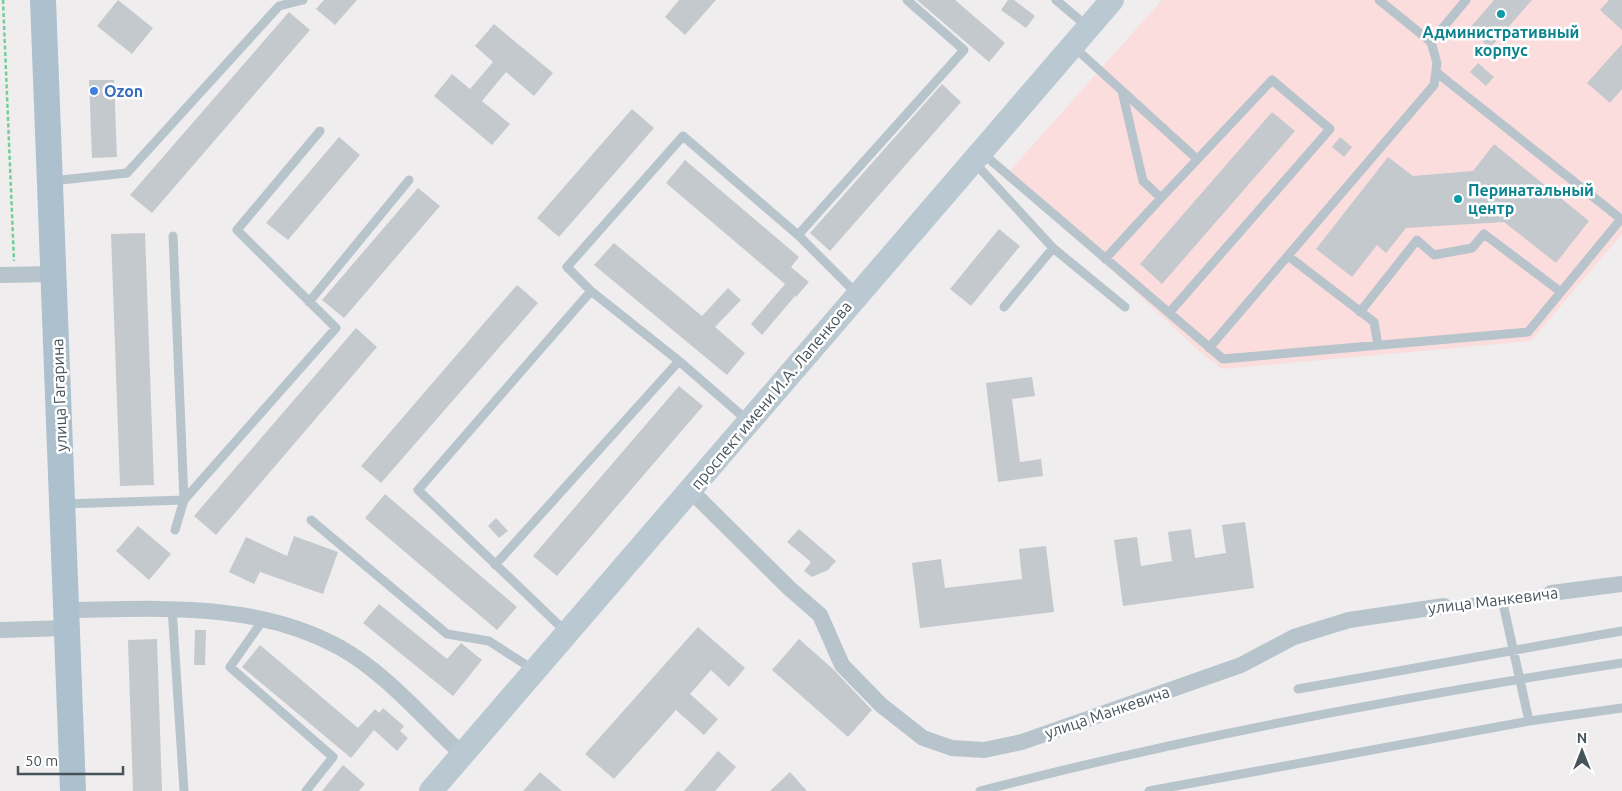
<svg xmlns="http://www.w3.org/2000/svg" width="1622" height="791" font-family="Ubuntu,sans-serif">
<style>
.medical{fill:#fbdddd}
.building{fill:#c4c9ce}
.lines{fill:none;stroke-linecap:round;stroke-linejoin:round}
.path{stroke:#71ce97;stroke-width:2.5;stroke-dasharray:4 2.5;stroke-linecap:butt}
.lane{stroke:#b8c4cb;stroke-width:9}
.street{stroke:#b8c4cb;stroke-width:16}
.secondary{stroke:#bac8d2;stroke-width:24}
.primary{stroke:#acc0cd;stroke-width:26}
.culture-dot{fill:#0f9aa8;stroke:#fff;stroke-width:2}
.shop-dot{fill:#3f7fe0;stroke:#fff;stroke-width:2}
.labels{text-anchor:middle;stroke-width:5;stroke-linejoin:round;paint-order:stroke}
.culture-label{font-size:16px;font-weight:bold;fill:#0d838f;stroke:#fff}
.shop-label{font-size:16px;font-weight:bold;fill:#366cbe;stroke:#fff;text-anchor:start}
.street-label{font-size:16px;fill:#45535b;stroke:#fff}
</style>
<rect width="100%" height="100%" fill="#f0edee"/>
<path class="medical" d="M1162 0H1622V234L1531 341 1222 369 1199 351 1008 173Z"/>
<path class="building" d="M118 0 153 28 132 54 97 26Z
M324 0H357L335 25 316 9Z
M679 0H716L685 35 665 17Z
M917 0H955L1005 43 989 62Z
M1008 0H1014L1035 16 1026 28 1001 10Z
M1494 0H1532L1490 48 1469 29Z
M1609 0H1622V30L1600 10Z
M289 12 310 30 152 213 130 195Z
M494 24 553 73 534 96 506 72 482 101 510 124 492 145 434 96 452 74 470 89 493 62 475 46Z
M1622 44V89L1610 103 1587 83Z
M1478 63 1494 77 1486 86 1470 72Z
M89 80H114L117 157 92 158Z
M942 84 961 102 830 251 810 233Z
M632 109 654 128 559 237 537 218Z
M1272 112 1295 131 1162 284 1140 264Z
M339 137 360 155 288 240 266 223Z
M1340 137 1352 147 1344 157 1332 147Z
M1494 144 1589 221 1556 263 1504 222 1406 228 1386 253 1377 245 1352 277 1316 249 1388 157 1413 176 1473 171Z
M685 160 799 257 791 267 809 282 796 297 795 296 762 335 751 324 785 284 666 183Z
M418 188 440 206 344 318 322 300Z
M999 229 1020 246 971 306 950 289Z
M145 233 154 485 120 486 111 234Z
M614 243 702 316 728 288 741 300 715 327 745 353 727 375 594 265Z
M517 285 538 303 381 483 361 466Z
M356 328 377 347 216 535 194 516Z
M1032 377 1035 396 1012 399 1020 462 1041 459 1043 476 998 482 986 383Z
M679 386 703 406 557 576 533 556Z
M385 494 517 607 497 630 365 518Z
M496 518 508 531 499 538 488 526Z
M1245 522 1254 588 1123 606 1114 540 1137 537 1141 566 1172 561 1168 532 1191 529 1195 558 1226 553 1222 525Z
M138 526 171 554 149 580 116 551Z
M799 529 836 561 828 570 812 577 804 571 811 562 787 542Z
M294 536 338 552 323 594 260 572 254 584 229 572 246 537 287 556Z
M1046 546 1054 612 920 628 912 563 941 559 945 588 1022 579 1019 549Z
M379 604 447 659 461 643 482 660 453 696 363 623Z
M698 627 745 668 729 687 711 670 690 694 718 719 704 735 676 710 614 779 585 754Z
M195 630H206L205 665H194Z
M157 639 162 791H133L128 640Z
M799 639 833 669 872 710 848 737 772 670Z
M260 645 358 728 375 709 379 713 383 708 404 726 400 731 408 738 397 751 374 730 351 758 242 667Z
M718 751 736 767 715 791H684Z
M343 765 365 784 359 791H322Z
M540 772 562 791H523Z
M790 772 807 791H770Z"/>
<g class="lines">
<path class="path" d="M3 0 14 261"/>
<path class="lane" d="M1056 0 1088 27
M1379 0 1431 42 1466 0
M1074 47 1197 159
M1122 91 1143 181 1161 198 1272 80 1330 129 1169 313
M981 152 1223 359 1528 332 1621 219 1436 72
M973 161 1053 248 1125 307
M51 181 127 173 279 6 303 0
M798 235 964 50 907 0
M1288 256 1374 322 1378 345
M1105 259 1161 198
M309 302 409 180
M1004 307 1053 248
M1360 312 1417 240 1434 255 1472 248 1484 234 1561 292
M1209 348 1434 85 1437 63 1431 42
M748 421 679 361 591 291 567 267 683 136 798 235 857 294
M63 504 184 500 173 236
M311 520 447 634 489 641 534 670
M175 530 184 500 336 328 237 230 320 131
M495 565 679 361
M1444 606 1551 593
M172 608 184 791
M263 620 230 667 333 757 306 791
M566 632 418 490 591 291
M1298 689 1622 631
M1529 721 1622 708
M980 791C1191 736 1406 696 1622 663
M1149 791 1529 721 1502 599"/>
<path class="street" d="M0 275 54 274
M690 490 789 588 820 615 842 665 881 705 923 738 952 748 984 750 1022 742 1241 665 1294 637 1349 620 1444 606
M1551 593 1622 584
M66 610C158 609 255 601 339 647 386 673 423 718 462 754
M0 630 67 628"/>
<path class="secondary" d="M431 791 1112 0"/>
<path class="primary" d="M43 0 73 791"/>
</g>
<g class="culture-dot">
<circle cx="1501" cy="14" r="5"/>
<circle cx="1458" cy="199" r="5"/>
</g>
<circle class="shop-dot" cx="94" cy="91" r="5"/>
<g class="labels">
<g class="culture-label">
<text x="1501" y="38">Административный<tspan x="1501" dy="18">корпус</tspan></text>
<text x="1468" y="196" text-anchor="start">Перинатальный<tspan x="1468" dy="18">центр</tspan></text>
</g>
<g class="shop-label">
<text x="104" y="97">Ozon</text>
</g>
<g class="street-label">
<text transform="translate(59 395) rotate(-92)" y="6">улица Гагарина</text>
<text transform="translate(771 395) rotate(-50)" y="6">проспект имени И.А. Лапенкова</text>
<text transform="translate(1493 600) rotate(-7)" y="6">улица Манкевича</text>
<text transform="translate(1107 712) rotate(-19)" y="6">улица Манкевича</text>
</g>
</g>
<g transform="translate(1582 751)" stroke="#ffffff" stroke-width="4" paint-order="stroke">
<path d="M0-4L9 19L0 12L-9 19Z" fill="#45535b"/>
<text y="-8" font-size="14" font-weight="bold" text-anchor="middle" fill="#45535b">N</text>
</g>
<path d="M18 766v8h105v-8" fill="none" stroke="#45535b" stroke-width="2.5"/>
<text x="25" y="766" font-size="15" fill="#45535b" stroke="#ffffff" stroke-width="4" paint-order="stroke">50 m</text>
</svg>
